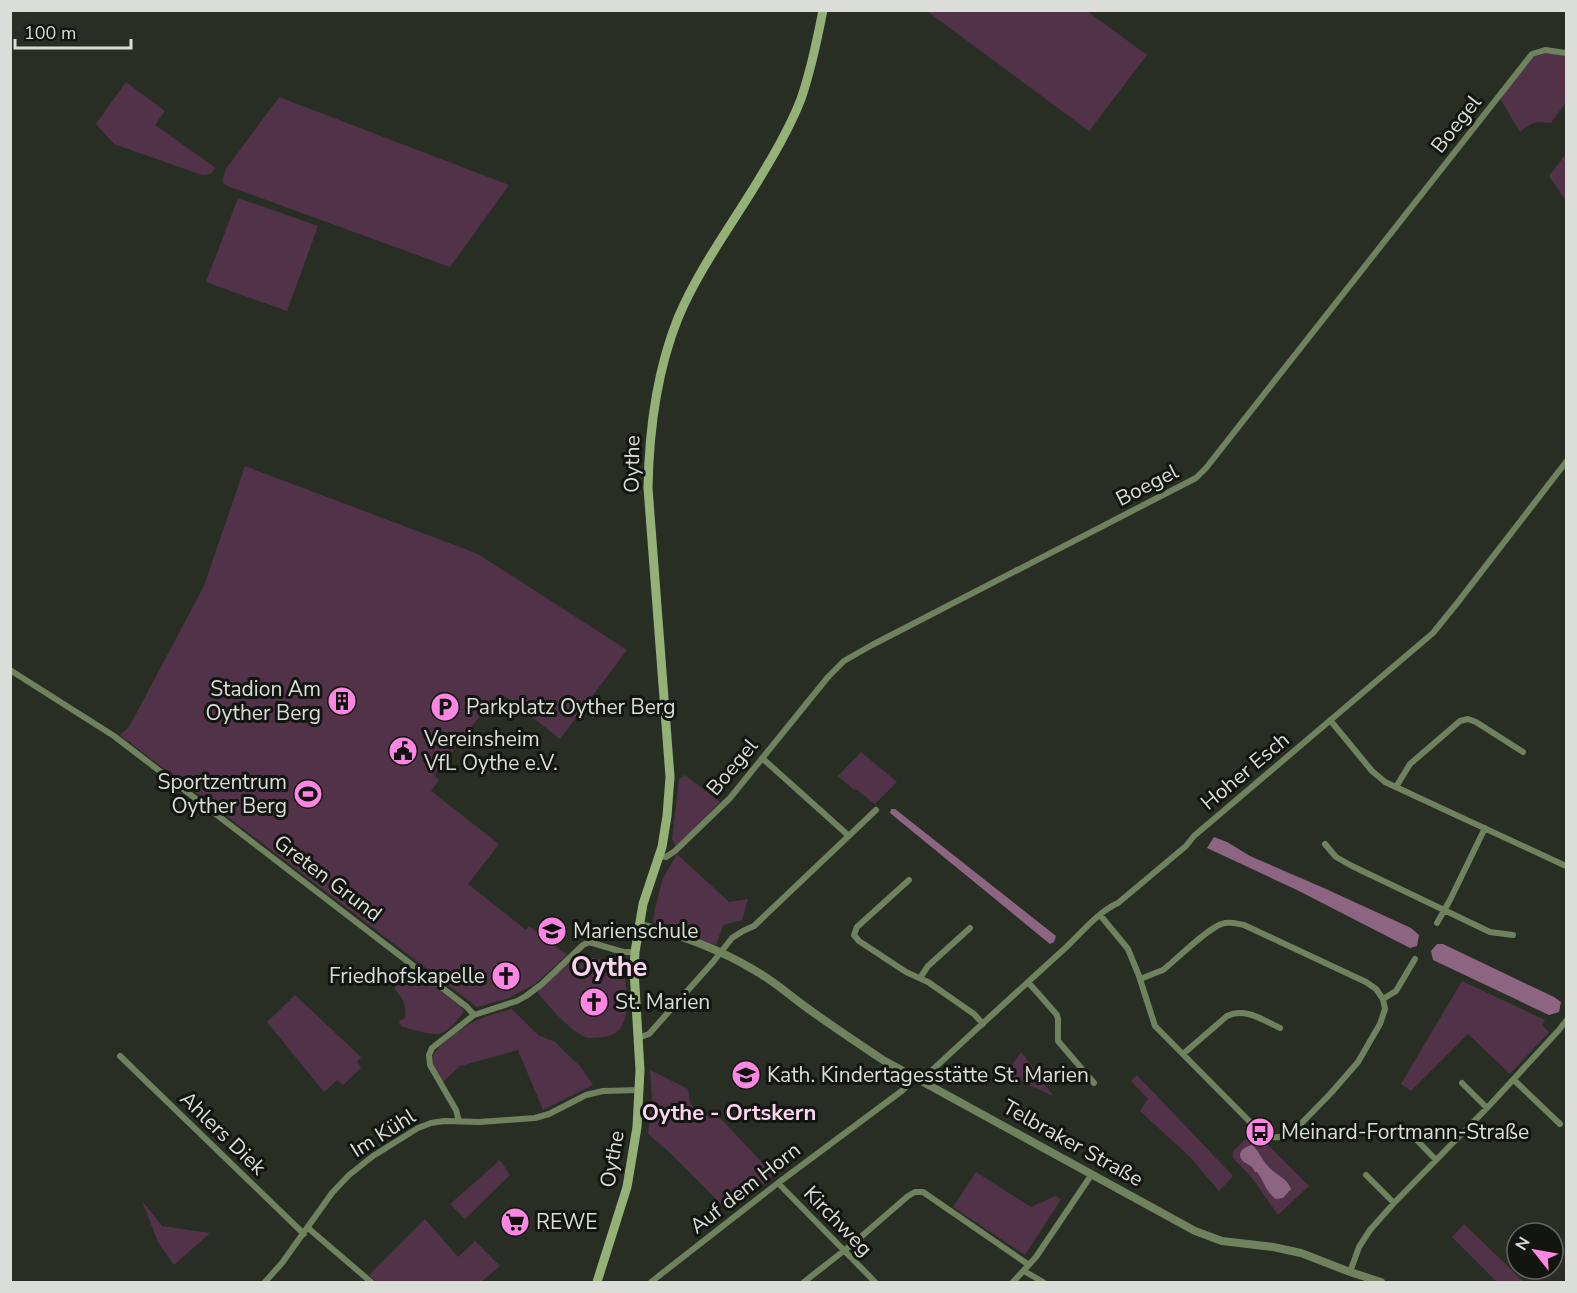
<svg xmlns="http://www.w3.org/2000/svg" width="1577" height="1293" font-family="'Nunito Sans',sans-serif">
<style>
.green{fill:#513249}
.water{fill:#8e6483}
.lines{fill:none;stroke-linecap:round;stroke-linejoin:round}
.minor{stroke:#6f825d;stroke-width:6}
.tertiary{stroke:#6f825d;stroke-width:8}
.secondary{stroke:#94b277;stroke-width:9}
.labels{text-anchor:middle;stroke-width:6;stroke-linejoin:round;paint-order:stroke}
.street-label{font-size:21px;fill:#daddd8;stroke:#131511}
.poi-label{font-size:21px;fill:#daddd8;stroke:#131511;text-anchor:start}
.neighbourhood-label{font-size:22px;font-weight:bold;fill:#fdd4f1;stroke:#131511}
.district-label{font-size:27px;font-weight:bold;fill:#fdd4f1;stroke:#131511}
</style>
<rect width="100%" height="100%" fill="#292e25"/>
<path class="green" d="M927 11H1087L1147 55 1089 131Z
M1545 53 1566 56V102L1551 123C1536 121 1531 122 1520 132L1501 100V97L1534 57Z
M126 82 165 111 155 125 216 168 210 174 202 175 114 144 96 124Z
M279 97 509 185 450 267 225 185 222 181 226 169Z
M1566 154V201L1549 176Z
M238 198 318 226 287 311 206 282Z
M245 466 478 554 627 650 560 739 508 698 499 694 491 701 434 776 439 780 431 791 499 844 468 884 526 930 529 926 567 955 535 984 509 998 477 1007 120 735 129 727 204 586Z
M861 752 897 782 875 804 856 789 854 790 838 776Z
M685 775 720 802 676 847 672 839 679 779Z
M677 854 729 902 748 899 742 920 723 925 716 945 653 922 654 913 663 878Z
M577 954 624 965C625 982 630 1006 624 1021 621 1031 613 1036 603 1037 599 1037 594 1038 589 1038 574 1036 547 1004 537 992Z
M413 970 460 1006 464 1011C459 1018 449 1032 439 1034 430 1035 410 1029 401 1026L399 1021 405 1018C407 1004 402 998 394 988Z
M1462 981 1545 1020 1542 1025 1549 1032 1510 1074 1468 1034 1411 1091 1401 1084Z
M295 995 361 1057 357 1062 361 1068 343 1085 337 1080 324 1092 267 1022Z
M512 1009 538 1035 555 1042 572 1059 580 1066 593 1085 543 1110 518 1050 460 1066 443 1082 434 1067 432 1058C437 1048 443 1043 451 1037 473 1019 486 1016 512 1009Z
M1021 1052 1036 1071 1053 1096 1006 1074Z
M650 1070 688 1089 690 1103 699 1113 721 1119 774 1175 729 1212 668 1151 648 1134 652 1098Z
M1137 1075 1233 1176 1219 1191 1190 1157 1140 1111 1148 1099 1131 1081Z
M1254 1131 1309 1186 1278 1215 1252 1178 1233 1158V1151Z
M500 1160 510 1175 465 1219 450 1204Z
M976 1172 1031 1207 1055 1196 1061 1199 1025 1255 953 1207Z
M142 1201 162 1226 210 1233 174 1265 158 1242Z
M425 1219 458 1257 475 1241 500 1266 481 1282H377L369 1275Z
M1464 1224 1524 1282H1497L1452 1237Z"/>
<path class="water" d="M891 809H895L1056 936 1054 942 1050 944 890 813Z
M1214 837 1227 842 1250 856 1326 889 1411 928 1419 935 1417 946 1410 948 1297 890 1207 848Z
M1437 944H1443L1554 997 1561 1002 1559 1012 1549 1015 1433 960 1431 951Z
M1252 1145C1259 1151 1261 1158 1267 1165 1273 1174 1287 1177 1291 1189L1283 1198 1276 1199C1266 1192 1264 1181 1257 1172H1255C1254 1171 1254 1169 1252 1167 1252 1167 1244 1162 1244 1162 1235 1154 1243 1147 1252 1145Z"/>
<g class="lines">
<path class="minor" d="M10 670 114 736 467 1007 474 1015
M1330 720 1372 771 1385 782 1566 866
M762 758 849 836
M1396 787 1410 764 1460 721 1468 719 1476 722 1523 752
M1325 844 1336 857 1352 866 1490 932 1513 935
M659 856 666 857 675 851 730 798 828 677 844 661 872 645 1196 478 1206 468 1532 54 1545 50 1566 53
M909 880 857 927 854 935 859 941 906 972 928 982 974 1014 983 1024
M1100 915 1128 949 1139 976 1155 1026 1254 1126C1266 1137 1275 1140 1290 1135L1331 1093 1358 1062 1380 1024 1385 1009 1383 999
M1437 923 1450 900 1485 828
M920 978 928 966 970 928
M1140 979 1163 970 1169 965C1181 955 1211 925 1225 923 1232 922 1238 924 1244 925L1366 982 1376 989 1383 999
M1028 982 1057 1015 1058 1019V1041L1094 1083
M1383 999 1396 991 1415 959
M638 1038 649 1034 713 962 732 938 743 931 754 926 876 810
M1183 1054 1227 1016C1245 1007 1263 1020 1280 1028
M120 1056 304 1234
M1514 1080 1560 1124
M1462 1083 1487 1108
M459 1121 456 1110 430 1065 429 1055 432 1048 474 1015 517 1001 526 996 542 984 583 945 589 942 623 952H635
M1409 1132 1436 1160
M1366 1175 1394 1203
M778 1183 875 1282
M308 1228 371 1282
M1024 1271 1043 1282
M1350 1272 1359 1247 1370 1230 1394 1203 1487 1108 1558 1031 1566 1021
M265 1282 282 1263 332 1193 349 1175 373 1156 418 1128 431 1123 444 1121 480 1122 535 1118 549 1114 586 1095 603 1091 639 1090
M651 1282 778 1183 903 1090 912 1081 928 1074C972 1033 1017 992 1062 951 1080 935 1096 913 1118 903L1186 846 1194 836 1433 633 1458 602 1566 462
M804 1282 855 1242 908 1196 915 1192H923L1029 1265
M1013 1282 1036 1257 1092 1174"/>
<path class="tertiary" d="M639 925C675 932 723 951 754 970 772 980 787 993 803 1005 829 1024 856 1042 883 1060L1195 1231 1222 1241 1273 1247 1301 1253 1350 1272 1381 1282"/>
<path class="secondary" d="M597 1282 627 1187 637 1127 640 1070 634 970 635 952 643 904 662 847 667 816 670 777 648 488C649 430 656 373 678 318 699 268 733 223 761 176 775 153 791 125 801 99 811 70 817 41 823 10"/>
</g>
<defs>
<g id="building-disc" transform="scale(1.5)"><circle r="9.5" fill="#fd86e2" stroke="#131511"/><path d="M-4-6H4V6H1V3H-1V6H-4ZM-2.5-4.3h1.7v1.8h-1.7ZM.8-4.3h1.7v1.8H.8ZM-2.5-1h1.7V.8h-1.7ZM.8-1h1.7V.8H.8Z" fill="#111"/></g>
<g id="parking-disc" transform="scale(1.5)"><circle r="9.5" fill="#fd86e2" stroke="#131511"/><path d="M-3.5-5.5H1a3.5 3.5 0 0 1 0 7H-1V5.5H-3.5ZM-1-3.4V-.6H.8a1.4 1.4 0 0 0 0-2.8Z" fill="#111"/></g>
<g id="civic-disc" transform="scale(1.5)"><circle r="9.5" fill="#fd86e2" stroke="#131511"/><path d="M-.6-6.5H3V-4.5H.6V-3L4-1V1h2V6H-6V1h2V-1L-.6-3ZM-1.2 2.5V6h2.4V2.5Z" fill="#111"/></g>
<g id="stadium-disc" transform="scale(1.5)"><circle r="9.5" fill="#fd86e2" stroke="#131511"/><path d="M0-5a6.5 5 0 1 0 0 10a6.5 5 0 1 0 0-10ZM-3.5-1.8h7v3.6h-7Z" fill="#111"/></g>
<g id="school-disc" transform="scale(1.5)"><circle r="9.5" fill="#fd86e2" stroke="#131511"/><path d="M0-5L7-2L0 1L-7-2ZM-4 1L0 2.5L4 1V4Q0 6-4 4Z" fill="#111"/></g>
<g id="church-disc" transform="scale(1.5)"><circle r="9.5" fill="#fd86e2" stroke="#131511"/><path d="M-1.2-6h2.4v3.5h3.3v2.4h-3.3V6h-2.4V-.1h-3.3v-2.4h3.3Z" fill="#111"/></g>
<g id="bus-disc" transform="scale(1.5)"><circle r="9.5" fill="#fd86e2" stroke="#131511"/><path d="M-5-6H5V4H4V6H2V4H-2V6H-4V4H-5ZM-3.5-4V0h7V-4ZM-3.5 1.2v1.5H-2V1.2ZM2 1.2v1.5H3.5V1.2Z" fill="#111"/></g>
<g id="supermarket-disc" transform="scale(1.5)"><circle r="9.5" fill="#fd86e2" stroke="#131511"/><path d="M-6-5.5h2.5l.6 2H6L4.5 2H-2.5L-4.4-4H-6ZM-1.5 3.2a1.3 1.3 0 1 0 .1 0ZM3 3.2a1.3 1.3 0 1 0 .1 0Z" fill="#111"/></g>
</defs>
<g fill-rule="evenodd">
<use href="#building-disc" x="342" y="701"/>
<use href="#parking-disc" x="445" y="707"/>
<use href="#civic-disc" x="403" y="751"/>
<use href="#stadium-disc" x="308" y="794"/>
<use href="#school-disc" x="552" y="931"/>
<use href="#church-disc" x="506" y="976"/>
<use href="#church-disc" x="594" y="1002"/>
<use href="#school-disc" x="746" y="1075"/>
<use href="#bus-disc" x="1260" y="1132"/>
<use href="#supermarket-disc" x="515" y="1222"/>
</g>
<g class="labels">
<g class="street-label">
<text transform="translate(1456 124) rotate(-52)" y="7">Boegel</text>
<text transform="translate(632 464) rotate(-89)" y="7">Oythe</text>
<text transform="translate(1147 485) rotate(-27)" y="7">Boegel</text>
<text transform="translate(732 767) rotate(-50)" y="7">Boegel</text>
<text transform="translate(1245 771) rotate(-40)" y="7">Hoher Esch</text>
<text transform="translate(328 878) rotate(37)" y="7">Greten Grund</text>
<text transform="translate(223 1133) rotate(44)" y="7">Ahlers Diek</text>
<text transform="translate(383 1133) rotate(-32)" y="7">Im Kühl</text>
<text transform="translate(1073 1143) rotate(29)" y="7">Telbraker Straße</text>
<text transform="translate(612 1159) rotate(-80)" y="7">Oythe</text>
<text transform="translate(745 1188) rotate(-38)" y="7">Auf dem Horn</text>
<text transform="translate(838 1221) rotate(46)" y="7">Kirchweg</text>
</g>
<g class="poi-label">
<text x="321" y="696" text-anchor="end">Stadion Am<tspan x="321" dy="24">Oyther Berg</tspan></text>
<text x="466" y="714">Parkplatz Oyther Berg</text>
<text x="424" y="746">Vereinsheim<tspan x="424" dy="24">VfL Oythe e.V.</tspan></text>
<text x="287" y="789" text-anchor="end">Sportzentrum<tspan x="287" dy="24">Oyther Berg</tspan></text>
<text x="573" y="938">Marienschule</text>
<text x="485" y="983" text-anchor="end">Friedhofskapelle</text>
<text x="615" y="1009">St. Marien</text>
<text x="767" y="1082">Kath. Kindertagesstätte St. Marien</text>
<text x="1281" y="1139">Meinard-Fortmann-Straße</text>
<text x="536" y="1229">REWE</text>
</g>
<g class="neighbourhood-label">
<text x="729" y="1120">Oythe - Ortskern</text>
</g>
<g class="district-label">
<text x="609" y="976">Oythe</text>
</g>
</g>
<rect width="1577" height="1293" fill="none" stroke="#daddd8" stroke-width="24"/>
<g transform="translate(1535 1251) rotate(301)"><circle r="28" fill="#131511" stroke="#636561" stroke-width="1.5"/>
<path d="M0-4.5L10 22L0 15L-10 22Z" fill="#fd86e2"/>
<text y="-9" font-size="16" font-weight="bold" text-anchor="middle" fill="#daddd8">N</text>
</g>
<path d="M15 39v9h116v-9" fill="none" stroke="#daddd8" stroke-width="3"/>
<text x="24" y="39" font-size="18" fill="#daddd8" stroke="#131511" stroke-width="4.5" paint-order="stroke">100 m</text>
</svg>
